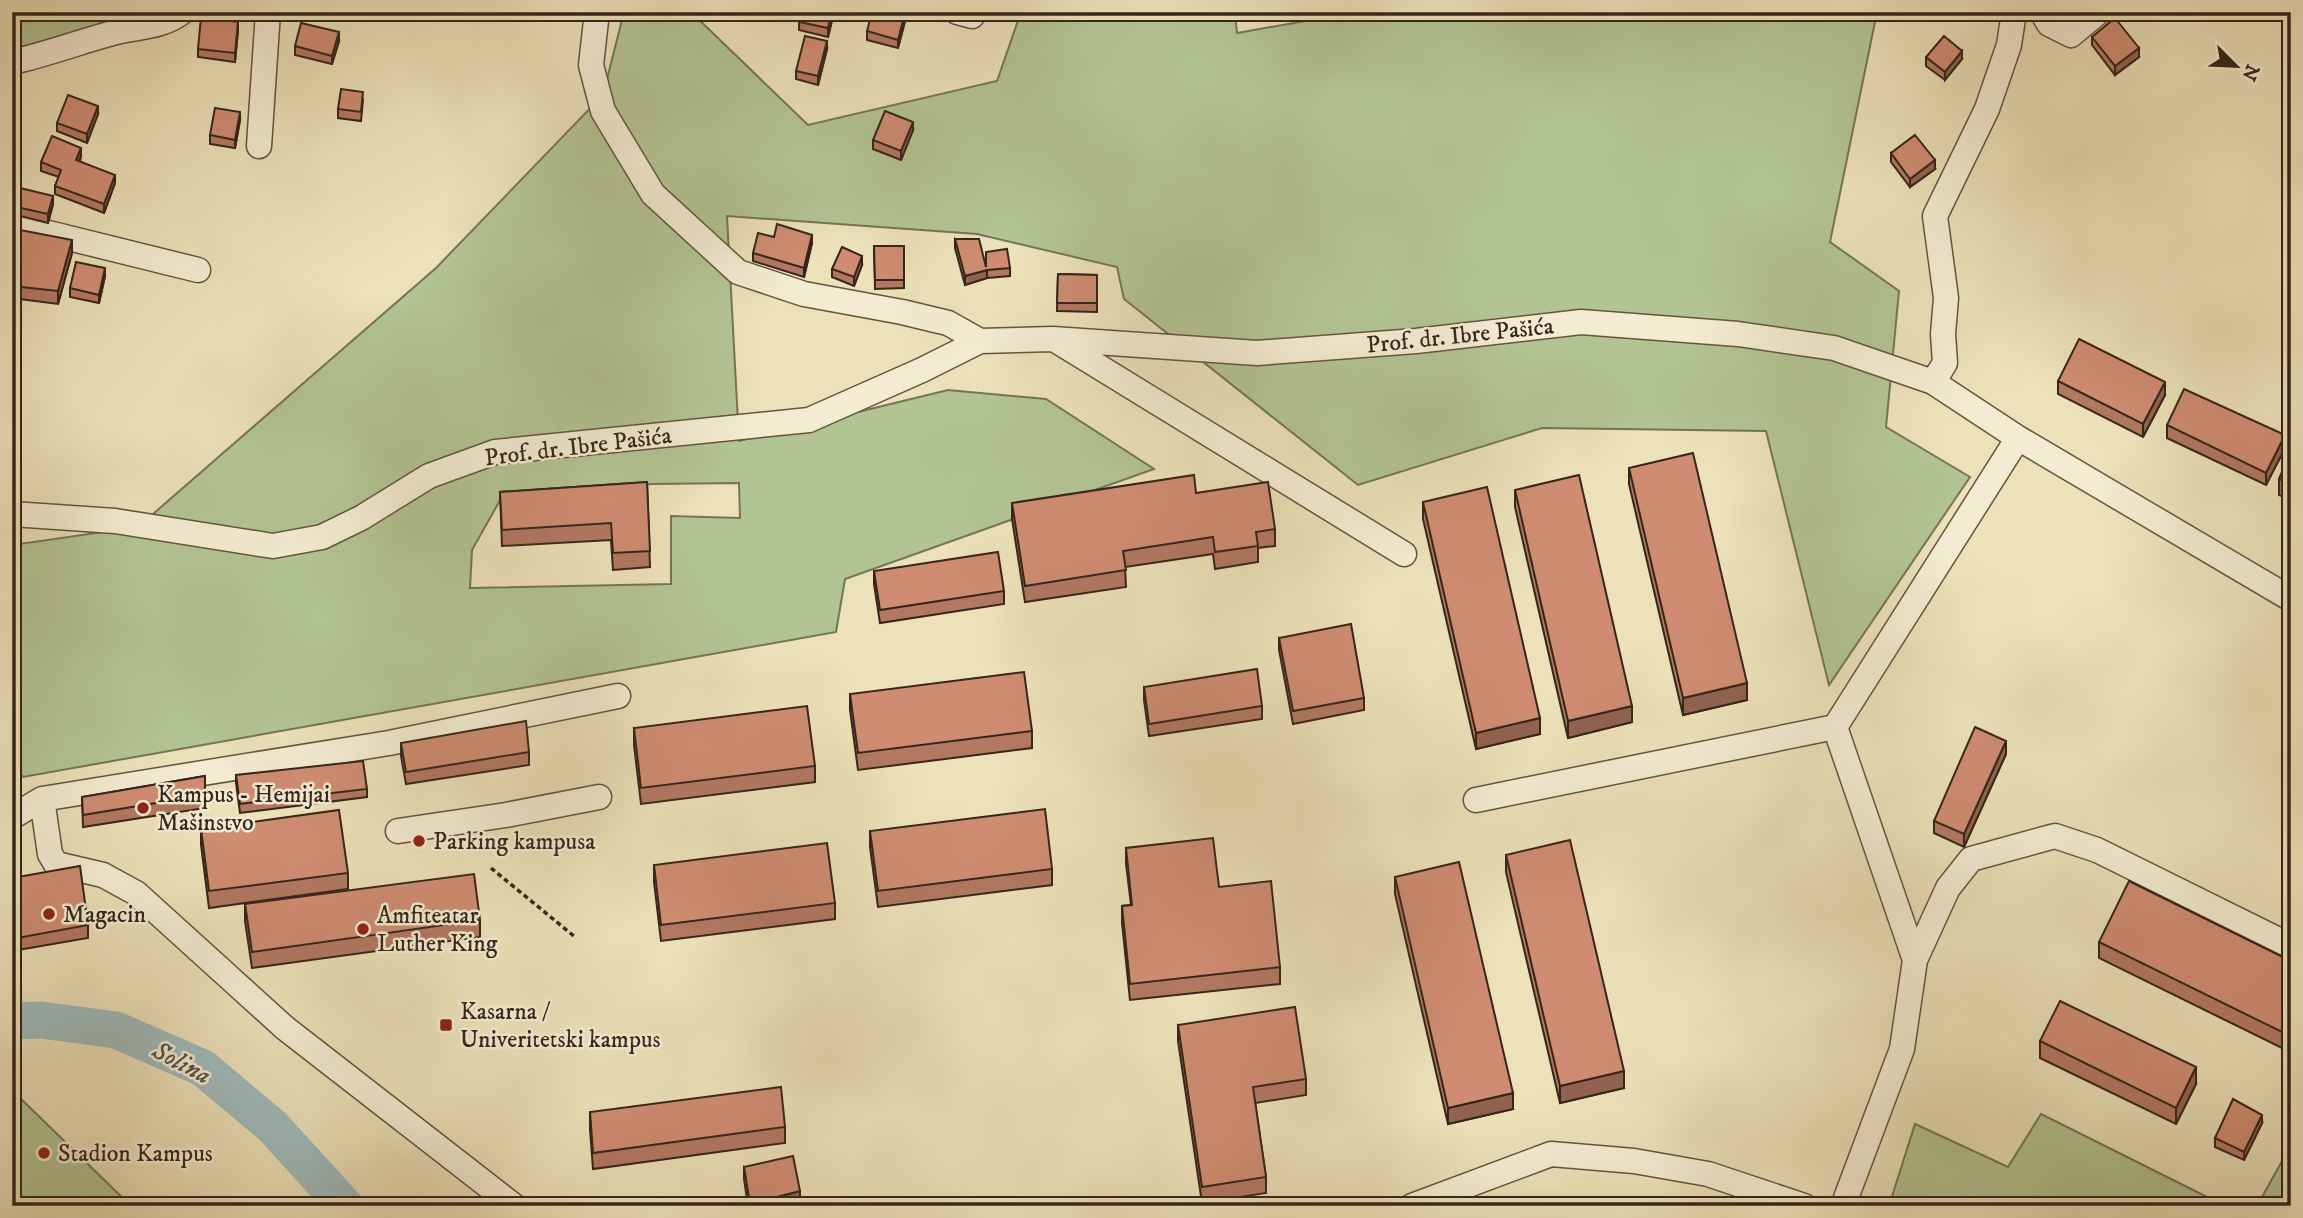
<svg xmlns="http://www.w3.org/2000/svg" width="2303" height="1218" font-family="'IM FELL DW Pica',serif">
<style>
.green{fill:#b3c493;stroke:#747457;stroke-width:2;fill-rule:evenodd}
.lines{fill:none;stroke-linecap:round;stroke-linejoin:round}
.river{stroke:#9fbabb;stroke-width:37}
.minor-casing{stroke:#635442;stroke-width:27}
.path{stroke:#35251b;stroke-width:3.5;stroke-dasharray:5 3.5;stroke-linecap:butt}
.minor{stroke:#f3ecd2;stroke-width:24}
.wall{fill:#b27862;stroke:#35251b;stroke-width:2}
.shaded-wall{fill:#916250;stroke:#35251b;stroke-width:2}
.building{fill:#cf8c72;stroke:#35251b;stroke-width:2}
.poi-dot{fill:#8f2418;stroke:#f3ecd2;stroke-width:2.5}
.labels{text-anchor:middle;stroke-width:5;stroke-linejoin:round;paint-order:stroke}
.street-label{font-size:24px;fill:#35251b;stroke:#f3ecd2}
.poi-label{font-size:24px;fill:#35251b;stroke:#f3ecd2;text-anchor:start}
.water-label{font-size:26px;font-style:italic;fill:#55524b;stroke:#f3ecd2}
</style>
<rect width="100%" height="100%" fill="#ece1b9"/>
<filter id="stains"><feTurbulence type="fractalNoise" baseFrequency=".00286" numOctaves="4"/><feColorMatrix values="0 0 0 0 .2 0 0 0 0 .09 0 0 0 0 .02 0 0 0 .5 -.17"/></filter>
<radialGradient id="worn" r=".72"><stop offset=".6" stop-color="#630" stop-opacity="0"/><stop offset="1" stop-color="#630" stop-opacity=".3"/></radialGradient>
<path class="green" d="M12 12H182L12 62Z
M624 12H691L808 125 997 81 1021 12H1235L1237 33 1356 12H1877L1830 242 1899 291 1886 427 1970 477 1829 685 1766 431 1542 428 1358 485 1124 299 1117 267 977 234 727 216 739 441 948 390 1046 399 1154 469 845 579 836 632 23 777 12 761V545L138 527 436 268 603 95ZM739 483 740 518 671 516V584L470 588 472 550 503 495 653 484Z
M17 1095 131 1206H12V1100Z
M2041 1114 2225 1206H1889L1915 1124 2008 1167Z
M2291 1145V1206H2257Z"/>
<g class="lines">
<path class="river" d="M12 1021 41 1020 116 1030 203 1068 272 1126 345 1206"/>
<g class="minor-casing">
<path id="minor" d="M597 12 591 65 603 111 653 194 738 272 804 294 902 312 948 323 980 341
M957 12 972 16
M2042 12 2049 24 2071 35 2096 14
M12 62C45 55 76 43 109 34 132 27 163 28 182 12
M259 146 268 12
M12 224 198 270
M1057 341 1404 554
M1933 382 1945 363 1943 334 1946 298 1935 216 1987 109 2009 45 2014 12
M12 514 115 521 273 546 322 537 361 518 429 476 495 452 809 420 922 370 980 341 1053 339 1257 353 1416 341 1581 322 1738 334 1834 348 1933 382 2018 438 2291 599
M1476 800 1835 727
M12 817 42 799
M398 831 506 815 599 797
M1915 960 1835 727 2018 438
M514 1206 285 1028 136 893 103 875 56 864 50 854 42 799 389 743 618 696
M1412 1206 1551 1154 1634 1161 1708 1174 1804 1206
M1843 1206 1902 1049 1915 960 1948 888 1971 859 2055 836 2097 850 2291 946"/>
</g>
<path class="path" d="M491 868 575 937"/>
<use href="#minor" class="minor"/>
</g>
<path class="wall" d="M776 12H793L791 19 776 15Z
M834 12 828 37 799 30V22Z
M905 21 898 48 867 40V31Z
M238 30 235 62 198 57V49Z
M2092 37 2139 57 2115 75 2092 45Z
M339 41 332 64 295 55V46Z
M827 49 818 85 796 79V71Z
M1926 57 1962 59 1945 80 1926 66Z
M363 100 361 121 338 118V109Z
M98 114 87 143 57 131V123Z
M240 120 235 148 210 144V135Z
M913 130 901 160 873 149V140Z
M1891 153 1935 169 1910 187 1891 162Z
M81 156 80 161 115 183 104 213 55 194V186L59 177 41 171V162Z
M12 186 53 204 48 223 12 214Z
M774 237 812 243 804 277 753 261V253Z
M955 239 986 266 1010 268V276L987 278 965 285 955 248Z
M874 246H904V288L875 289Z
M72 253 58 304 12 298V264Z
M862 265 854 286 832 277V269Z
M1058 274 1097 275V312L1057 311Z
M105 276 99 303 70 297V288Z
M2058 381 2165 395 2143 437 2058 394Z
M2167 425 2285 448 2266 485 2167 438Z
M2291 453V501L2279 495V479Z
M1629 468 1747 700 1683 715 1629 484Z
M647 482 650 567 613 570 611 540 502 546 500 492Z
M1515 490 1632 722 1568 738 1515 507Z
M1196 493 1275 529V546L1258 548V562L1215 569 1213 554 1125 567 1126 587 1025 602 1012 519V503Z
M1423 502 1540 734 1476 749 1423 519Z
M874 571 1004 591V604L880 623 874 584Z
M1279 638 1364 698V710L1293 724 1279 650Z
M1144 687 1262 706V719L1149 736 1144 700Z
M850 694 1032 731V748L858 770 850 710Z
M634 728 815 766V782L641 804 634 745Z
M401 743 529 752V765L406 784 401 756Z
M2006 754 1964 847 1934 833V821Z
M236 775 367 789V797L240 813 236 783Z
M205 776V808L83 827 82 797Z
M201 829 348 873V889L209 908 201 845Z
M870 831 1052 869V885L878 907 870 847Z
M1126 848 1219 887 1280 967V984L1130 1000 1122 923V906L1131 905 1126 864Z
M1506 855 1624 1088 1560 1103 1506 872Z
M654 865 835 903V919L661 941 654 882Z
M1395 877 1513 1109 1448 1124 1395 894Z
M12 878 88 925V938L12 951Z
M245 904 480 920V937L252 968 245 921Z
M2099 942 2291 961 2282 1048 2099 958Z
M1178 1025 1306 1079V1095L1255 1103 1266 1177V1193L1202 1203 1178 1041Z
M2040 1041 2196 1084 2176 1124 2040 1058Z
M590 1112 785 1127V1143L593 1169 590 1129Z
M2262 1123 2244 1160 2215 1147V1138Z
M744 1167 800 1204 792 1206H748L744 1179Z"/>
<path class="shaded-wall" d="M832 12H834L828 37V28Z
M2140 12H2147L2140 17Z
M905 13V21L898 48V40Z
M238 22V30L235 62V53Z
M339 32V41L332 64V56Z
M827 41V49L818 85V76Z
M2139 48V57L2115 75V66Z
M1962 51V59L1945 80V72Z
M98 106V114L87 143V134Z
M240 112V120L235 148V140Z
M913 122V130L901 160V151Z
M81 148V156L76 168V160Z
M1935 160V169L1910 187V179Z
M115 175V183L104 213V204Z
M53 196V204L48 223V214Z
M812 235V243L804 277V268Z
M72 240V253L58 304V291Z
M862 256V265L854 286V277Z
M105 268V276L99 303V295Z
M987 270V278L965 285V276Z
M2165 382V395L2143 437V424Z
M2285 435V448L2266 485V473Z
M1747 683V700L1683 715V698Z
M1632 706V722L1568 738V721Z
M1540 718V734L1476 749V733Z
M2006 741V754L1964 847V834Z
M2291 1013V1030L2282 1048V1032Z
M2196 1067V1084L2176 1124V1108Z
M1624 1071V1088L1560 1103V1086Z
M1513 1093V1109L1448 1124V1108Z
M2262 1115V1123L2244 1160V1152Z
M800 1191V1204L792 1206H750V1204Z"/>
<path class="building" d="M801 12H832L828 28 799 22Z
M872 12 905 13 898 40 867 31Z
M201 17 238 22 235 53 198 49Z
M2115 18 2139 48 2115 66 2092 37Z
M301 23 339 32 332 56 295 46Z
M805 36 827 41 818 76 796 71Z
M1944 36 1962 51 1945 72 1926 57Z
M341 89 363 92 361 112 338 109Z
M68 95 98 106 87 134 57 123Z
M215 108 240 112 235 140 210 135Z
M885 111 913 122 901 151 873 140Z
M1915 135 1935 160 1910 179 1891 153Z
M52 136 81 148 76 160 115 175 104 204 55 186 61 170 41 162Z
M12 186 53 196 48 214 12 206Z
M777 224 812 235 804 268 753 253 758 233 774 237Z
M15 229 72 240 58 291 12 286V264Z
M955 239H979L986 267V252L1007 249 1010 268 987 270 965 276Z
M874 246H904V280H875Z
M842 247 862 256 854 277 832 269Z
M76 262 105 268 99 295 70 288Z
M1058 274 1097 275V303H1057Z
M2079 339 2165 382 2143 424 2058 381Z
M2184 389 2285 435 2266 473 2167 425Z
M1693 453 1747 683 1683 698 1629 468Z
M2291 453V484L2279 479Z
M1194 475 1196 493 1268 482 1275 529 1256 532 1258 546 1215 552 1213 537 1123 551 1126 570 1025 586 1012 503Z
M1579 475 1632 706 1568 721 1515 490Z
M647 482 650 551 613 553 611 523 502 530 500 492Z
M1487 487 1540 718 1476 733 1423 502Z
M998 552 1004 591 880 610 874 571Z
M1351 624 1364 698 1293 711 1279 638Z
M1257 669 1262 706 1149 724 1144 687Z
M1024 672 1032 731 858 753 850 694Z
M807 706 815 766 641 788 634 728Z
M526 721 529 752 406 772 401 743Z
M1975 727 2006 741 1964 834 1934 821Z
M363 761 367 789 240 804 236 775Z
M205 776V795L83 815 82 797Z
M1045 809 1052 869 878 891 870 831Z
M339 810 348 873 209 891 201 829Z
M1213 838 1219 887 1271 881 1280 967 1130 984 1122 906 1132 905 1126 848Z
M1570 840 1624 1071 1560 1086 1506 855Z
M827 843 835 903 661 925 654 865Z
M1459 862 1513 1093 1448 1108 1395 877Z
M80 866 88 925 12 939V878Z
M474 874 480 920 252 952 245 904Z
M2129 881 2291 961V1013L2282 1032 2099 942Z
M2060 1001 2196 1067 2176 1108 2040 1041Z
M1295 1007 1306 1079 1253 1087 1266 1177 1202 1187 1178 1025Z
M781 1087 785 1127 593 1153 590 1112Z
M2233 1099 2262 1115 2244 1152 2215 1138Z
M793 1156 800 1191 750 1204 744 1167Z
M733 1197V1206H645Z"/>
<g class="poi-dot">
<circle cx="143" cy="808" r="7"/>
<circle cx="419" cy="841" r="7"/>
<circle cx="49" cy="914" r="7"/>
<circle cx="363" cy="929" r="7"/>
<rect x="439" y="1018" width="14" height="14" rx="3.5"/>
<circle cx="44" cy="1153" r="7"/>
</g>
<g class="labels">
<g class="street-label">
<text transform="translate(1460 335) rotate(-6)" y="8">Prof. dr. Ibre Pašića</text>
<text transform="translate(578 446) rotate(-7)" y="8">Prof. dr. Ibre Pašića</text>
</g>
<g class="poi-label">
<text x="157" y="802">Kampus - Hemijai<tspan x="157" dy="28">Mašinstvo</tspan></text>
<text x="433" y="849">Parking kampusa</text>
<text x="63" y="922">Magacin</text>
<text x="377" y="923">Amfiteatar<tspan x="377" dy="28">Luther King</tspan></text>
<text x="460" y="1019">Kasarna /<tspan x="460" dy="28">Univeritetski kampus</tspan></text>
<text x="58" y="1161">Stadion Kampus</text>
</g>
<g class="water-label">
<text transform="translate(182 1062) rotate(28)" y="9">Solina</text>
</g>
</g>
<rect width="2303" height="1218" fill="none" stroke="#ece1b9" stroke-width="42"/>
<rect x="14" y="14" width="2275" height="1190" fill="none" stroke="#35251b" stroke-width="3.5"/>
<rect x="21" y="21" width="2261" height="1176" fill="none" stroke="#35251b" stroke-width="2"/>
<g transform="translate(2236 66) rotate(114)" stroke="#f3ecd2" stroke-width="5" paint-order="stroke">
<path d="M0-5L12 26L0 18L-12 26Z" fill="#35251b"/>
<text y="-10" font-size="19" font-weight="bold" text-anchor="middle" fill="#35251b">N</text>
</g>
<rect width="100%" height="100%" filter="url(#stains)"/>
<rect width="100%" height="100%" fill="url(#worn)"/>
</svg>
